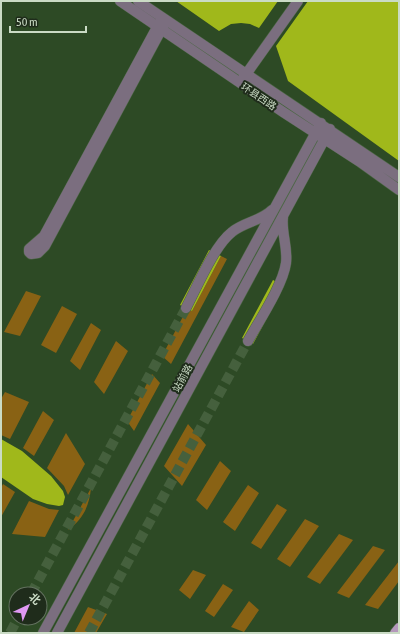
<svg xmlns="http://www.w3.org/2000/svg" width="400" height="634" font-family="'Asap Condensed','Noto Sans SC',sans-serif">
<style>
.green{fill:#896214}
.building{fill:#a0b81b}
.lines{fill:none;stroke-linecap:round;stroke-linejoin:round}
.minor-tunnel{stroke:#45603d;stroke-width:10;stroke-dasharray:10 5;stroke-linecap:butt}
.minor-casing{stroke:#4c6745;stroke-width:11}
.major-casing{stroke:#4c6745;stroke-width:11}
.minor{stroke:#7b6e7f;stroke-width:10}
.major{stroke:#b498bb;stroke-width:10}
.labels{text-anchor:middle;stroke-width:4;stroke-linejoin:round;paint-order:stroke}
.street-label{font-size:10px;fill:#cadbc5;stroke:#1f2c1b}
</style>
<rect width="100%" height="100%" fill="#2d4a25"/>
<path class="green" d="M221 256 227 259 171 364 162 356 187 309 192 311Z
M26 291 41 296 20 336 4 332Z
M62 306 77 314 56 353 41 345Z
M91 323 101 330 80 370 70 361Z
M116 341 128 351 104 394 94 382Z
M152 374 160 383 134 431 127 421Z
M5 392 29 402 10 439 1 435V399Z
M43 411 54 420 34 456 23 448Z
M188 424 206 445 182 486 164 466Z
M66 433 85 464 68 495 64 486 47 468Z
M220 461 231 471 207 510 196 500Z
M3 484 15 492 1 517V488Z
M248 485 259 493 235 531 223 522Z
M91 488C89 507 83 519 68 530Z
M29 501 49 509 59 510 45 537 12 534Z
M277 504 287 510 261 549 251 543Z
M305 519 319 526 290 567 277 559Z
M339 534 353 540 320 584 307 577Z
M373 546 385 550 349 598 337 593Z
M399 561V581L378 609 365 605Z
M193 570 206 575 190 599 179 590Z
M223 584 233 590 214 617 205 611Z
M249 601 259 610 244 632 231 627Z
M88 607 107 614 96 633H74Z"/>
<path class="building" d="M176 1H278L259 28 250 24 241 23 231 24 219 31Z
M308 1H399V161L288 81 276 46Z
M209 250 221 256 192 311 180 305Z
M273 280 284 286 253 344 242 338Z
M1 439 22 451 51 476 63 491 65 497 63 505 59 506 47 504 33 499 1 477Z"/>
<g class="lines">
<path class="minor-tunnel" d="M31 594 186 308
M10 633 18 618
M89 633 248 341"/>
<g class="minor-casing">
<path id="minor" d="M120 1 283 112 360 162 399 190
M138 1 399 177
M162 18 44 236 29 249V252L31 254 38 253 45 246 166 21
M242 80 298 1
M186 308C197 287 214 246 232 232 244 222 261 221 272 210
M248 341C259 321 283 285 286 263 288 247 281 232 283 217
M43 633 321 123
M57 633 330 129"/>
</g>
<g class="major-casing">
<path id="major" d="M395 633 399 628"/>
</g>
<use href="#minor" class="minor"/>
<use href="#major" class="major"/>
</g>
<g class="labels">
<g class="street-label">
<text transform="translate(259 96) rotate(34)" y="4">环县西路</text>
<text transform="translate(182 378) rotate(-62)" y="4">站前路</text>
</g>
</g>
<rect width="400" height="634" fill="none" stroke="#cadbc5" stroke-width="4"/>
<g transform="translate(28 606) rotate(44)"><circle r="19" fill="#1f2c1b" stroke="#63725f"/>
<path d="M0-3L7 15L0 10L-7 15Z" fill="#df98f2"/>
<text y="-6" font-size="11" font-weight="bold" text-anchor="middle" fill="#cadbc5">北</text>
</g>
<path d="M10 26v6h76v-6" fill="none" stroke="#cadbc5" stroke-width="2"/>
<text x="16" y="26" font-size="12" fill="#cadbc5" stroke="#1f2c1b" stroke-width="3" paint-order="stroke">50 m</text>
</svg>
